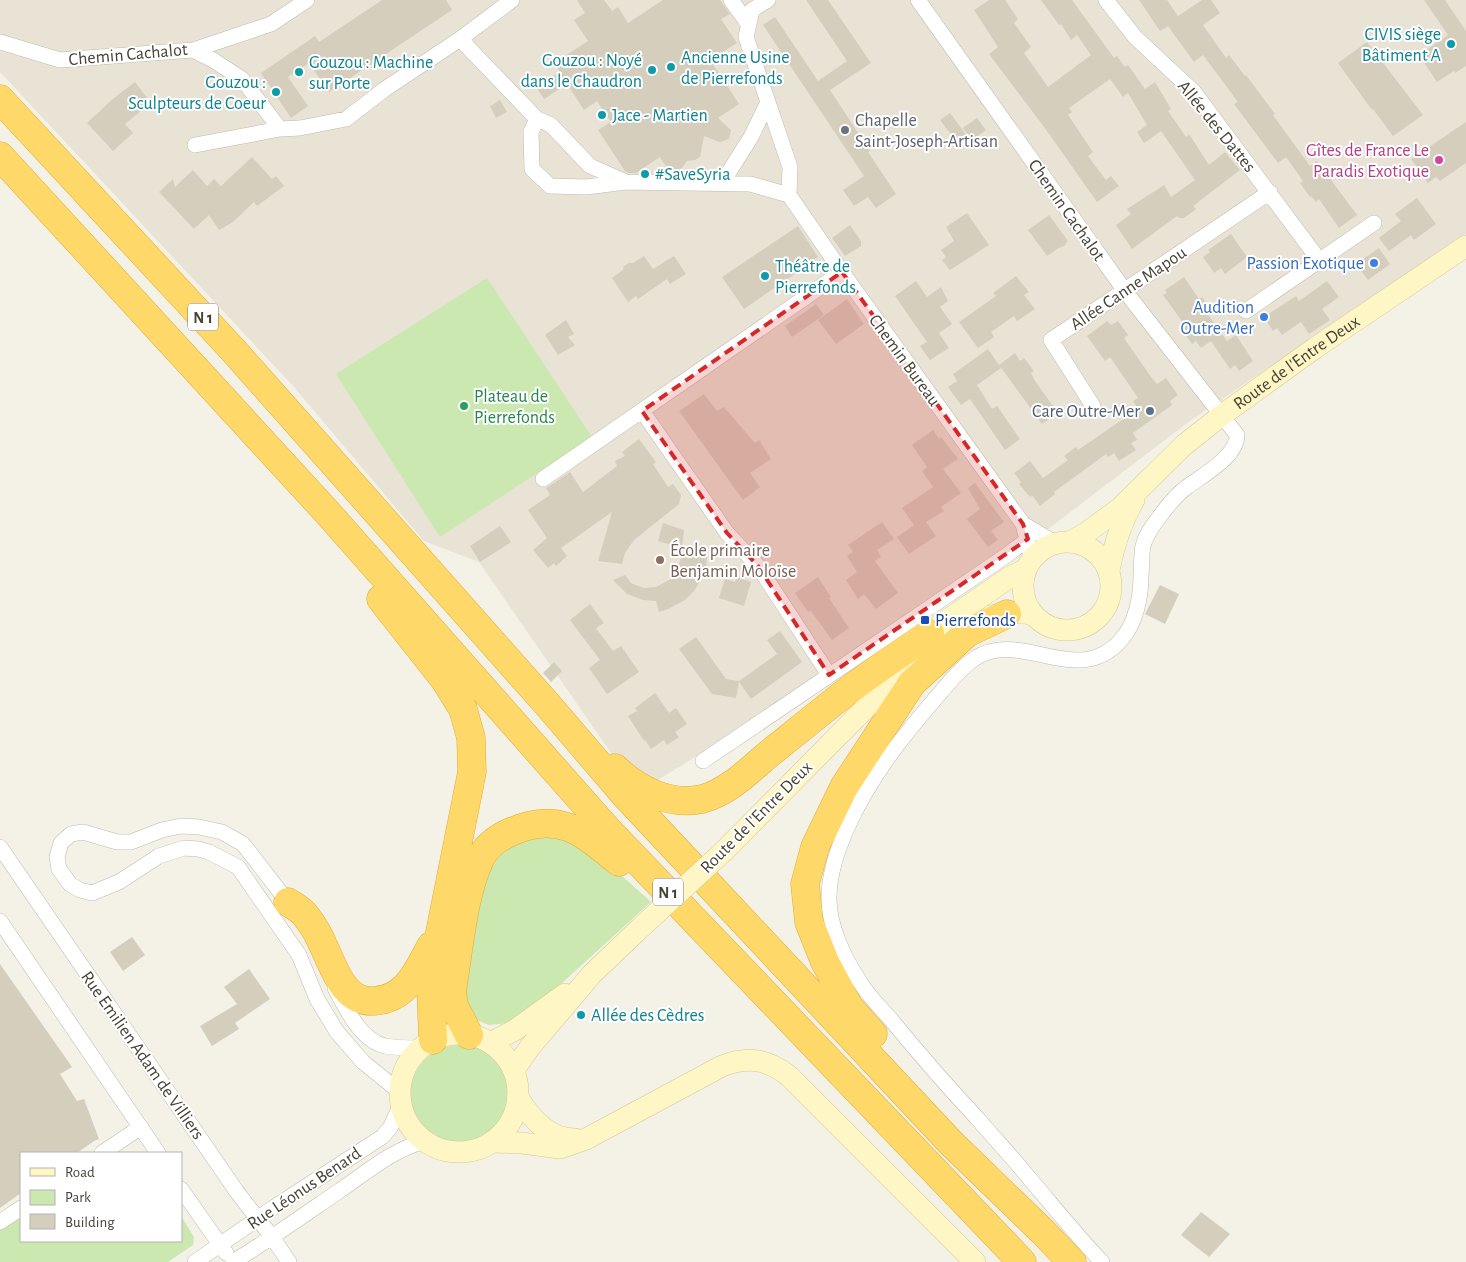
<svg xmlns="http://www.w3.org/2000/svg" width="1466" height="1262" font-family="'Alegreya Sans',sans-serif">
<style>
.residential{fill:#e8e3d5}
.green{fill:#cae8b0}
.building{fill:#d5cebd}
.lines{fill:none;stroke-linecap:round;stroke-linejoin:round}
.street-casing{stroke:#bfbaaa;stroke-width:16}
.secondary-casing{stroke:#d4c897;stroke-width:22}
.highway-casing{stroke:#deae37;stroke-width:29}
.street{stroke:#fff;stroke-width:15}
.secondary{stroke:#fff6c6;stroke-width:21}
.highway{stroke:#fed868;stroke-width:28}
.secondary-bridge-casing{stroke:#d4c897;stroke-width:22;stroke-linecap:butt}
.secondary-bridge{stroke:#fff6c6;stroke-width:21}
.marked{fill:#d62828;fill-opacity:0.2;stroke:#d62828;stroke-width:4;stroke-dasharray:10 6;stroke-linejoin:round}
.culture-dot{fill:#0f9aa8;stroke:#fff;stroke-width:2}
.worship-dot{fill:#6b7280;stroke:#fff;stroke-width:2}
.hotel-dot{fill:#d1479c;stroke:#fff;stroke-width:2}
.shop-dot{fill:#3f7fe0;stroke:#fff;stroke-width:2}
.leisure-dot{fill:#2e9e5b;stroke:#fff;stroke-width:2}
.service-dot{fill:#5c6f8a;stroke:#fff;stroke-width:2}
.education-dot{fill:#8d6e63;stroke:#fff;stroke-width:2}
.transit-dot{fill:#1a4fb4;stroke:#fff;stroke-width:2}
.labels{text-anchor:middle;stroke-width:4;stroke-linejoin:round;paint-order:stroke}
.shield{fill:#fff;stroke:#7e7b72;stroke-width:1}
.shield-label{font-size:16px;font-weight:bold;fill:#474236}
.culture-label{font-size:18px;fill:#0d838f;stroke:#fff;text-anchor:start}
.street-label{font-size:18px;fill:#474236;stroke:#fff}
.worship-label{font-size:18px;fill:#5b616d;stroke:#fff;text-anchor:start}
.hotel-label{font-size:18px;fill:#b23c85;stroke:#fff;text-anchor:end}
.shop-label{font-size:18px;fill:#366cbe;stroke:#fff;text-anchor:end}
.leisure-label{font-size:18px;fill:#27864d;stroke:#fff;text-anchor:start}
.service-label{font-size:18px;fill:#4e5e75;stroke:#fff;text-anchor:end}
.education-label{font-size:18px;fill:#785e54;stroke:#fff;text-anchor:start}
.transit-label{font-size:18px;fill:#164399;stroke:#fff;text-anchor:start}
</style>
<rect width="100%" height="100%" fill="#f4f1e7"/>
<path class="residential" d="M0 0H1466V234L1190 421 1010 558 834 672 638 792 479 562 424 541 294 387 0 72Z"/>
<path class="green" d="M487 278 592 437 440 537 336 374Z
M546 837 569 840 592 849 651 902 552 992 508 1023 489 1025 474 1019 460 983 484 872 514 840Z
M410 1095a50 50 0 1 1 100 0a50 50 0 1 1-100 0Z
M21 1216V1241H181V1216L194 1237 193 1245 168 1262H0V1230Z"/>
<path class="building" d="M382 0H446L452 10 329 92 309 63 288 77 308 106 291 118 261 73 315 36 319 42Z
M577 0H604L612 11 618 7 628 23 663 0H720L730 14 721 19 737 43 710 60 739 104 718 118 731 130 729 139 720 142 704 136 700 157 695 160 687 161 682 168 677 172 670 171 667 168 660 157 636 173H628L625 171 598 130 611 122 597 101 584 110 567 84 544 99 536 87 560 72 554 63 588 41 574 20 585 13Z
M806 0H828L871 63 830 90 870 151 868 152 896 194 876 208 868 197 854 206 843 190 864 176 763 25 775 17 818 81 847 61Z
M989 0H1005L1018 19 1014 23 1031 47 1024 53 1048 87 1091 55 1077 35 1071 40 1061 24 1059 25 1041 0H1072L1114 58 1117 56 1125 67 1128 65 1145 89 1155 82 1171 109 1168 111 1186 137 1189 134 1209 165 1225 152 1240 170 1193 206 1196 209 1184 218H1179L1177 216 1132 249 1116 225 1131 214 1127 209 1164 185 1171 197 1195 180 1161 131 1144 143 1137 132 1147 125 1128 93 1123 97 1110 79 1069 108 1072 112 1068 115 1093 152 1088 156 1106 180 1111 176 1119 186 1097 202 1047 131 989 54 998 47 974 10Z
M1139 0H1167L1178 16 1202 0H1211L1220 13 1203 25 1226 58 1229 55 1245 76 1246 75 1275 114 1273 115 1310 166 1317 161 1357 215 1339 228 1319 199 1316 202 1311 196 1310 197 1300 183 1303 181 1286 157 1278 163 1234 104 1238 102 1203 55 1194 62 1168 26 1160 31Z
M1424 0H1445L1466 31V66L1455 73 1454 71 1437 82 1419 55 1448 35Z
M1367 42 1423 115 1393 136 1373 109 1372 110 1338 63Z
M135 82 151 103 125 124 133 133 113 151 87 123 114 98Z
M500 100 507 112 496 118 490 106Z
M950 113 968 137 958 144 940 120Z
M977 118 986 130 972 140 963 128Z
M1466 122V163L1440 181 1436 177 1428 183 1411 159Z
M252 157 272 179 276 176 284 186 257 206 254 202 233 222 219 230 209 215 194 229 159 192 173 179 175 187 193 170 207 186 214 179 221 186Z
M1417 198 1436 224 1414 240 1411 235 1389 251 1379 238 1401 221 1395 214Z
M967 213 989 245 950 270 942 260 946 257 941 250 954 241 946 227Z
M1049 215 1068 241 1065 244 1066 245 1057 249 1047 256 1028 230Z
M850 225 861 241V246L845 256 832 238Z
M798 226 818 257 811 261 812 262 744 309 722 277Z
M1231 234 1247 257 1225 274 1221 268 1214 273 1203 257 1210 252 1208 250Z
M1379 248 1390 264 1368 280 1356 264Z
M644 256 653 269 674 256 686 274 670 284 667 279 638 299 636 296 628 302 612 278 623 270 624 266 629 263H633Z
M1016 276 1029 292 1024 295 1035 309 1017 321 1014 316 991 332 994 337 978 348 959 322 996 296 993 293Z
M1184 277 1199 299 1202 297 1211 310 1207 313 1227 341 1236 335 1253 361 1239 371 1235 365 1230 369 1211 341 1201 348 1196 341 1192 344 1182 330 1184 324 1163 295 1167 293 1165 290Z
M916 281 927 297 941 287 948 301 940 307 952 324 939 333 949 348 930 360 920 346 927 342 895 296Z
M1327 281 1339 297 1322 309 1330 320 1309 334 1301 322 1282 335 1277 328 1273 331 1264 317 1296 296 1299 301Z
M847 299 864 324 836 344 818 320Z
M816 304 824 315 792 337 785 326Z
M566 320 574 334 568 337 575 345 558 355 545 335Z
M1107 321 1111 325 1118 321 1128 335 1124 338 1151 377 1157 384 1166 378 1178 395 1170 401 1172 405 1133 433 1137 440 1131 443 1136 450 1119 461 1114 453 1108 457 1106 454 1054 492 1055 494 1040 506 1032 495 1030 497 1019 484 1021 482 1014 473 1030 461 1043 478 1068 460 1064 456 1076 447 1078 450 1138 409 1133 401 1138 398 1110 357 1105 361 1087 336Z
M988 349 1001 368 977 385 992 409 997 406 1020 439 1005 450 970 399 961 405 948 387 957 381 953 374Z
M1015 353 1020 361 1024 358 1034 371 1031 373 1035 381 1058 413 1042 424 999 365Z
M704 394 717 411 724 407 755 443 759 440 771 459 750 473 760 487 743 500 679 411Z
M933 430 939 439 941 437 958 459 943 469 961 493 941 507 944 511 926 522 936 536 909 554 897 537 914 525 902 508 933 487 922 471 927 467 912 445Z
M639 439 656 462 653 464 668 487 673 484 681 495 679 504 634 540 625 553 622 564 598 561 612 512 561 548 567 556 556 566 554 563 548 568 533 550 547 538 528 510 550 495 546 488 570 472 583 492 617 466 615 461 625 456 622 452Z
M975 483 1004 522 991 531 998 540 988 547 967 519 980 509 968 488Z
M882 522 894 539 877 550 881 557 875 561 898 593 876 609 864 594 858 599 846 580 857 572 847 556 853 552 848 545Z
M663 523 684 530 682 548 658 541Z
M500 526 511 542 480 562 470 546Z
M682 556 707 557 706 572 694 591 685 600 668 609 659 612 656 601 643 600 627 594 613 580 625 575 631 583 638 586 644 588 656 587 671 579 676 571Z
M737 577 751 582 744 606 719 598 725 579 735 582Z
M818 577 831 597 829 598 849 628 832 640 811 611 808 612 795 593Z
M1160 585 1179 594 1165 624 1145 614Z
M590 604 604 623 596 628 613 651 621 646 639 672 607 694 589 668 600 660 570 620Z
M780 631 802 662 751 699 739 682 736 698 712 694 679 649 696 637 726 679 739 681 777 654 767 640Z
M554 662 562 671 551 682 543 673Z
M655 693 669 713 676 708 687 724 675 732 679 737 667 745 664 740 651 749 645 740 644 741 628 716 637 711 635 708Z
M132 937 145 955 123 971 110 952Z
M0 964 72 1067 60 1074 77 1101 84 1099 99 1139 94 1141 77 1153H21V1193L0 1208Z
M249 969 270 999 235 1023 239 1029 212 1046 200 1026 237 1004 224 987Z
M1201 1212 1230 1234 1209 1257 1181 1235Z"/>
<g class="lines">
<g class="street-casing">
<path id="street" d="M731 0 749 25
M768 0 752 10 746 37 790 167 789 195
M918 0 1125 291 1237 435C1237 457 1203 475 1187 487 1178 493 1170 503 1163 512 1155 523 1146 533 1143 546 1141 555 1142 566 1141 575 1141 597 1136 623 1121 640 1077 690 1020 627 974 659 961 668 951 680 941 692 922 714 904 735 887 759 861 796 830 851 829 896 828 925 844 958 860 982 869 997 882 1009 893 1022 920 1055 948 1087 977 1118 995 1139 1013 1158 1030 1179 1054 1207 1077 1236 1102 1262
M1106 0 1135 37 1194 92 1319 260
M460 39 537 119 551 125 590 166 626 182 750 184 789 195
M0 42 60 60 193 50 271 24 307 0
M193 50 213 60 242 79 280 129 300 128 346 119 385 89 460 39 512 0
M537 119 531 132 532 169 550 186 586 187 626 182
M195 145 280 129
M722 183 751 137 768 102
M789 195 842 272 1023 524 1032 559
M1246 311 1374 223
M1093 406 1051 340 1270 192
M642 411 727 533 758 566 829 675
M543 479 842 272
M1023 524 1055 543
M703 761 1007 555 1028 539
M0 847 237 1192 272 1237 289 1262
M291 906 243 844 222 832 199 827 181 826 162 830 131 842H117L83 832 71 834 61 843 57 857 59 869 70 884 80 890 92 893 119 882 159 856 184 848 198 849 209 852 238 867 299 955 317 999 337 1032 363 1062 400 1092
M0 921 158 1153
M335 988C345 1007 361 1041 385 1046 396 1048 408 1048 420 1048
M102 1153 141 1127
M181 1189 226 1253
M0 1222 21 1208
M195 1262 273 1208 382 1137 390 1128 401 1104
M233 1262C269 1240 304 1215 339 1191 367 1172 393 1149 426 1141"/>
</g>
<g class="secondary-casing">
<g id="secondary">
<circle cx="1067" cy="586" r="44"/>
<path id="s1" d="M1070 542 1086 533 1120 508 1184 445 1222 415 1315 348 1466 246"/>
<path d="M1109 570C1114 545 1121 522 1134 500"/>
<path d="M991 616 1022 612 1033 615"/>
<path d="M922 646 930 633 940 625 1010 577 1026 569"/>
<path d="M724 851 916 657 928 649"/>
<circle cx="459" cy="1093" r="59"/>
<path d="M490 1043 515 1030 565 994"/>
<path d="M514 1070 530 1047 592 974 637 931"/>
<path d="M518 1097C531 1119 549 1139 575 1139"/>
<path d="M492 1142 522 1143 560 1148 586 1139 722 1066C749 1056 767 1059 789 1076L975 1262"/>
</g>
</g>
<g class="highway-casing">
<path id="highway" d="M0 99 233 350 547 704 625 795 951 1143 1043 1232 1072 1262
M0 156 326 511 607 829 1022 1262
M381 599 445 680 463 709 471 738 472 772 432 972 431 988 433 1040
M615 768C638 790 670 806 702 799 726 793 747 773 765 757 789 738 812 719 836 700 866 676 899 655 930 633
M288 902C294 906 302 910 306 916 312 924 319 935 323 945 334 967 343 1003 374 1001 407 999 417 971 431 946
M873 1034 849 1007 825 962 809 922 805 884 815 847 844 787 912 683 967 633 1007 614
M469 1035 454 1006 452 991C459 949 463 894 481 857 488 844 501 836 513 831 561 811 583 833 619 862"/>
</g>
<use href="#street" class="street"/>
<use href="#secondary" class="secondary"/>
<use href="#highway" class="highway"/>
<g class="secondary-bridge-casing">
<path id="secondary-bridge" d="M637 931 724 851"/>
</g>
<use href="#secondary-bridge" class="secondary-bridge"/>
</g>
<path class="marked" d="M842 272 1023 524 1028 539 829 675 758 566 727 533 642 411Z"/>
<g class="culture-dot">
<circle cx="1451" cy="44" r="5"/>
<circle cx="671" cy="67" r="5"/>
<circle cx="652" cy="70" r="5"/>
<circle cx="299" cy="72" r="5"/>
<circle cx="276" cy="92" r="5"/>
<circle cx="602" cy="115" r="5"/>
<circle cx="645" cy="174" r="5"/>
<circle cx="765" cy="276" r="5"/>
<circle cx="581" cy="1015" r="5"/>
</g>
<circle class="worship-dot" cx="845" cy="130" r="5"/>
<circle class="hotel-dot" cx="1439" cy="160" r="5"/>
<g class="shop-dot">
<circle cx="1374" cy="263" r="5"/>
<circle cx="1264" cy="317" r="5"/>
</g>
<circle class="leisure-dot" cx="464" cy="406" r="5"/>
<circle class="service-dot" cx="1150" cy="411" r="5"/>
<circle class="education-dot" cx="660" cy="560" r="5"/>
<rect class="transit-dot" x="920" y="615" width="10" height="10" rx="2.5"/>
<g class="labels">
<g class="shield">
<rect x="188" y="303.5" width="30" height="27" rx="4"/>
<rect x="653" y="878.5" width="30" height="27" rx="4"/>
</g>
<g class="shield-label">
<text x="203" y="323">N 1</text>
<text x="668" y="898">N 1</text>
</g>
<g class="culture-label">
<text x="1441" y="40" text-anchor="end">CIVIS siège<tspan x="1441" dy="21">Bâtiment A</tspan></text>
<text x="681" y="63">Ancienne Usine<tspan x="681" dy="21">de Pierrefonds</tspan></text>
<text x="642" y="66" text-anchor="end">Gouzou : Noyé<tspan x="642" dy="21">dans le Chaudron</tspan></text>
<text x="309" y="68">Gouzou : Machine<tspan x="309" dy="21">sur Porte</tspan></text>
<text x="266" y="88" text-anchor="end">Gouzou :<tspan x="266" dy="21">Sculpteurs de Coeur</tspan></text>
<text x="612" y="121">Jace - Martien</text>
<text x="655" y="180">#SaveSyria</text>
<text x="775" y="272">Théâtre de<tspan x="775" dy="21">Pierrefonds</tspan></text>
<text x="591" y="1021">Allée des Cèdres</text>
</g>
<g class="street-label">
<text transform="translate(128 54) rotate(-5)" y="6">Chemin Cachalot</text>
<text transform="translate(1217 126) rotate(51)" y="6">Allée des Dattes</text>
<text transform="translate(1067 210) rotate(55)" y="6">Chemin Cachalot</text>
<text transform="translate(1128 288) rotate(-34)" y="6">Allée Canne Mapou</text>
<text transform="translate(905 360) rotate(54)" y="6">Chemin Bureau</text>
<text dy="6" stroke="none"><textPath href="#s1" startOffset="290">Route de l'Entre Deux</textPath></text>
<text transform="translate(756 817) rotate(-45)" y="6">Route de l'Entre Deux</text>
<text transform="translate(143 1055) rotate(55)" y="6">Rue Emilien Adam de Villiers</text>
<text transform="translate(304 1188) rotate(-34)" y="6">Rue Léonus Benard</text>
</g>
<g class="worship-label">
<text x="855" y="126">Chapelle<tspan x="855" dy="21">Saint-Joseph-Artisan</tspan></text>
</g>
<g class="hotel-label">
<text x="1429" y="156">Gîtes de France Le<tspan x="1429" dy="21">Paradis Exotique</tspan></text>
</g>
<g class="shop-label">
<text x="1364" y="269">Passion Exotique</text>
<text x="1254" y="313">Audition<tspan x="1254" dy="21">Outre-Mer</tspan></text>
</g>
<g class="leisure-label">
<text x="474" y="402">Plateau de<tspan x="474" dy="21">Pierrefonds</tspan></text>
</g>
<g class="service-label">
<text x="1140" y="417">Care Outre-Mer</text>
</g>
<g class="education-label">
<text x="670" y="556">École primaire<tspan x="670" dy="21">Benjamin Moloïse</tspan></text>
</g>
<g class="transit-label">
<text x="935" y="626">Pierrefonds</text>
</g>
</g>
<rect x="20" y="1152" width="162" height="90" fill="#ffffff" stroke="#b5b3af"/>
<rect x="30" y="1168" width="25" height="8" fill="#fff6c6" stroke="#b5b3af"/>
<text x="65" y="1177" font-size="15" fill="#474236">Road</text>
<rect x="30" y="1190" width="25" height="15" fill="#cae8b0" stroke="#b5b3af"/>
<text x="65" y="1202" font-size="15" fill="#474236">Park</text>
<rect x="30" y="1214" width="25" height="15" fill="#d5cebd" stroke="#b5b3af"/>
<text x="65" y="1227" font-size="15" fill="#474236">Building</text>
</svg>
